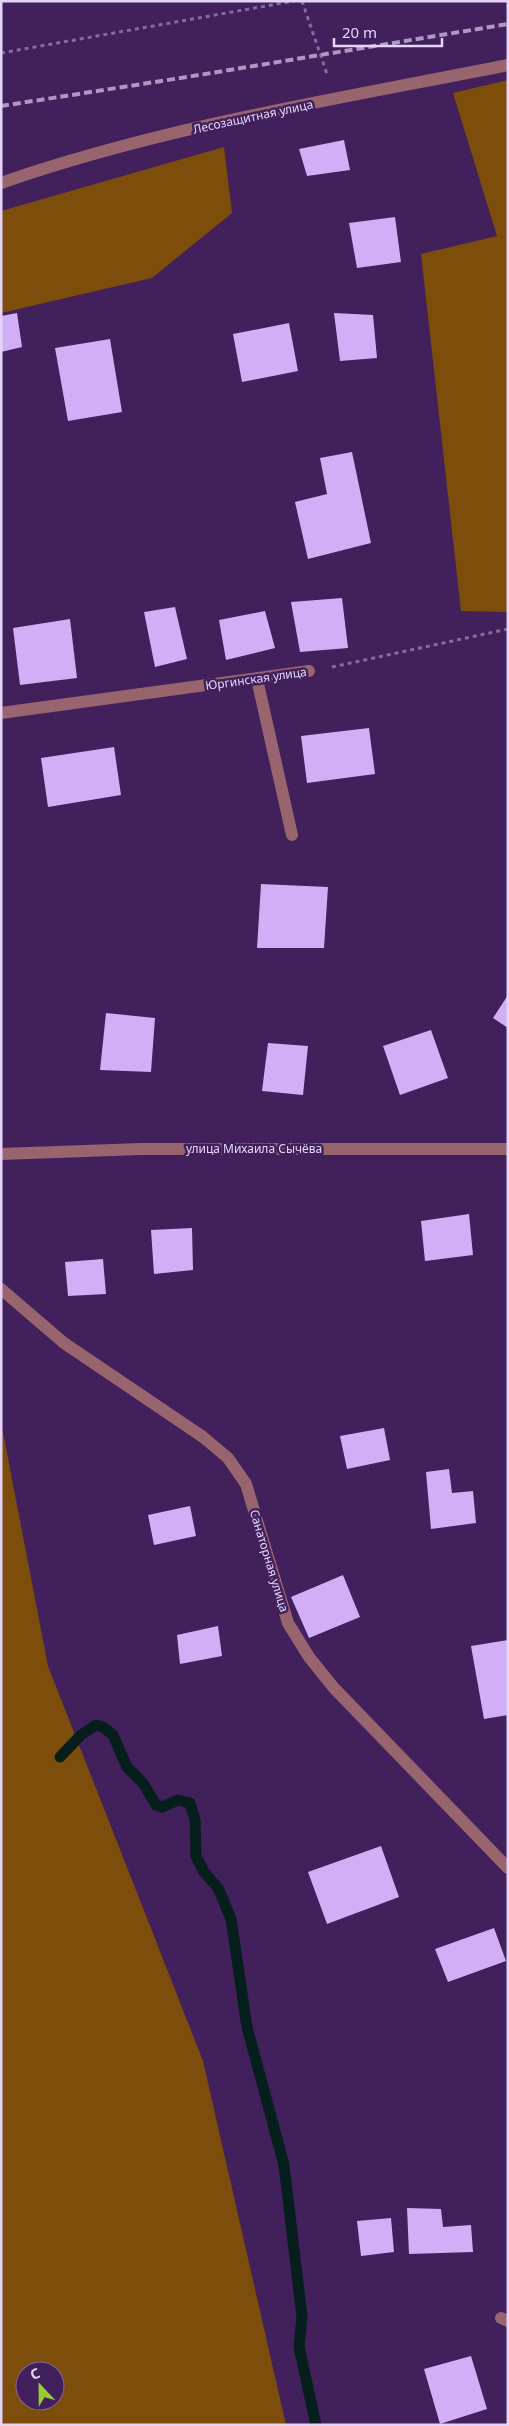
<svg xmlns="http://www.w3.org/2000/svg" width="509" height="2426" font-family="'Noto Sans',sans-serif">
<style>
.green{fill:#7d4d0b;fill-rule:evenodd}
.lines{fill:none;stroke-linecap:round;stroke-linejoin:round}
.stream{stroke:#061f1c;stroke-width:11}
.building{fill:#d1aef5}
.path{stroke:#866c9e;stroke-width:3;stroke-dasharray:4 4;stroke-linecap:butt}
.minor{stroke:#98646e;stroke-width:12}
.rail{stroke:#ae97c3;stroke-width:4;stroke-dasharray:8 4;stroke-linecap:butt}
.labels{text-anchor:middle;stroke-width:5;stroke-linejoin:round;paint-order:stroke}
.street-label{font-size:12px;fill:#e5d4f8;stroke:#41205c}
</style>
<rect width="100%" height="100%" fill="#41205c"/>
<path class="green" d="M508 80V612L461 611 421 254 497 236 453 93Z
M224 147 232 213 152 278 1 313V211Z
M1 1422 48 1666 203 2061 286 2425H1ZM25 2371H55V2401H25Z"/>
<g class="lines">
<path class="stream" d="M60 1757 81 1735 96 1725 103 1727 113 1735 127 1767 143 1783 156 1805 162 1807 178 1800 190 1803 195 1820 196 1856 204 1872 218 1888 231 1919 247 2027 284 2165 302 2317 299 2347 316 2425"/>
</g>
<path class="building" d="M344 140 350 170 307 176 299 149Z
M395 217 401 262 357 268 349 223Z
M17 313 22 347 1 352V316Z
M334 313 373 315 377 358 340 361Z
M289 323 298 371 242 382 233 334Z
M110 339 122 412 68 421 55 348Z
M352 452 371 543 308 559 295 502 327 494 320 458Z
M342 598 348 648 300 652 291 602Z
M175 607 187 659 155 667 144 612Z
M265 611 275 648 226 660 219 620Z
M70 619 77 678 20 685 13 628Z
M369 728 375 774 307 783 301 736Z
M114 747 121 795 48 807 41 758Z
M261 884 328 887 324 948H257Z
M508 995V1028L493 1018Z
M106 1013 155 1018 151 1072 100 1070Z
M431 1030 448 1078 400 1095 383 1046Z
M268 1043 308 1046 303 1095 262 1091Z
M469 1214 473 1255 425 1261 421 1221Z
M192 1228 193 1270 154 1274 151 1230Z
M103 1259 106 1294 68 1296 65 1262Z
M384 1428 390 1460 347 1469 340 1436Z
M449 1469 452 1493 473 1491 476 1523 431 1529 426 1472Z
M190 1506 196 1536 154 1545 148 1515Z
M343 1575 360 1617 309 1638 291 1597Z
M218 1626 222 1656 180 1664 177 1635Z
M508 1640V1715L484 1719 471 1646Z
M381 1846 399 1897 327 1924 308 1872Z
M494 1928 506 1961 448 1982 435 1949Z
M407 2208 441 2209 443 2227 471 2225 473 2252 409 2254Z
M391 2218 394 2252 361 2256 357 2221Z
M471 2356 487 2409 440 2424 424 2369Z"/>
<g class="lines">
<path class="path" d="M302 1 327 74
M1 53 294 1
M332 667 508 629"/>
<path class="minor" d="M1 183C165 126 338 99 508 65
M257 679 292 835
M1 713 309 671
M1 1154 141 1149H508
M1 1289 64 1343 203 1437 228 1458 246 1484 288 1623 309 1657 334 1688 508 1868
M501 2318 508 2321"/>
<path class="rail" d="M1 106 187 77 508 24"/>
</g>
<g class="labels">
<g class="street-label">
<text transform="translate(253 117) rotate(-12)" y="4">Лесозащитная улица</text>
<text transform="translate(256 679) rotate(-8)" y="4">Юргинская улица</text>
<text x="254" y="1153">улица Михаила Сычёва</text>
<text transform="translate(269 1561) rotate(73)" y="4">Санаторная улица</text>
</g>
</g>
<rect width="509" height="2426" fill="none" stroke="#e5d4f8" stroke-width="5"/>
<g transform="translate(40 2386) rotate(338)"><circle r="24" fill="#41205c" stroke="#83689a"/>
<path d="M0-4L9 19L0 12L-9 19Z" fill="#99cb35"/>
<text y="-8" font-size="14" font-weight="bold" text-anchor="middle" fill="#e5d4f8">С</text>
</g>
<path d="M334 38v8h108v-8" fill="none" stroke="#e5d4f8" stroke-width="2.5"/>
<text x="342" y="38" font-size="15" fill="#e5d4f8" stroke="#41205c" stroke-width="4" paint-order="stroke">20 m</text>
</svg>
